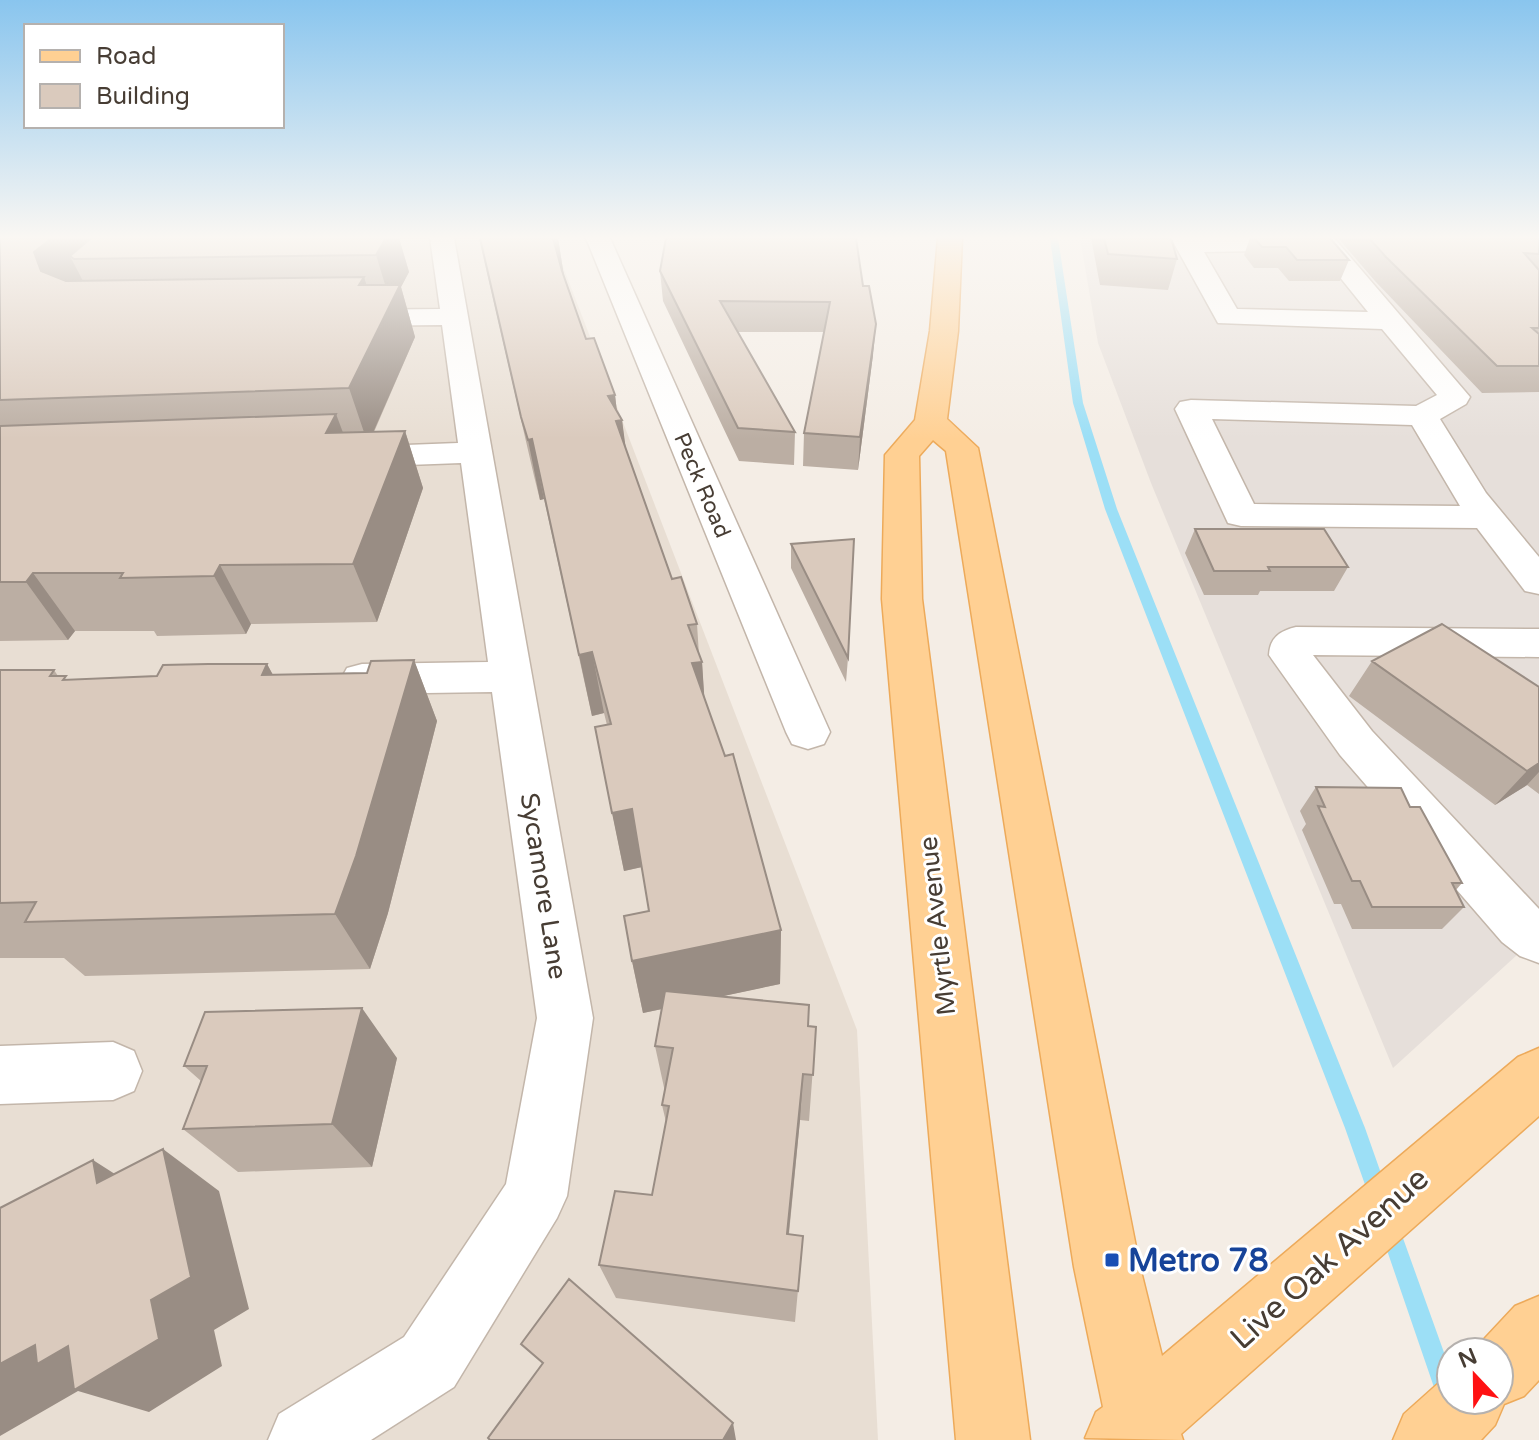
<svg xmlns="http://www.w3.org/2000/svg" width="1539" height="1440" font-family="'Varela Round',sans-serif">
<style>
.residential{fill:#e8ded3}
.industrial{fill:#e6dfda}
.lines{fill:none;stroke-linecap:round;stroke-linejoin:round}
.stream{fill:#9cdff6;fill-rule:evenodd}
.minor-casing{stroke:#c3b6aa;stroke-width:3}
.major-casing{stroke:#edaa5a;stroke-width:3}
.minor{fill:#fff;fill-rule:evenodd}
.major{fill:#ffd093;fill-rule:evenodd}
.wall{fill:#bbaea3}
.shaded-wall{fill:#998d84}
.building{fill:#dacabd;stroke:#998d84;stroke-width:2}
.transit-dot{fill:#1a4fb4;stroke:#fff;stroke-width:3}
.labels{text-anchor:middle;stroke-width:6;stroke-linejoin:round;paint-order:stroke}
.far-street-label{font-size:22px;fill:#473d34;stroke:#fff}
.street-label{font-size:26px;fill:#473d34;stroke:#fff}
.near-street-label{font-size:32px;fill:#473d34;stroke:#fff}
.near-transit-label{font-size:32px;font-weight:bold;fill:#164399;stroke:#fff;text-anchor:start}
</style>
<rect width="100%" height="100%" fill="#f4ede5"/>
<path class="residential" d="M0 238H552L857 1030 878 1440H0Z"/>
<path class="industrial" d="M1080 238H1400L1539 370V935L1393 1068 1151 483 1098 343Z"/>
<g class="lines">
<path class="stream" d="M1050 238H1058L1083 403 1117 509 1365 1128 1389 1196 1386 1203 1379 1206 1372 1203 1369 1196 1345 1128 1105 509 1073 403Z
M1389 1217 1396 1220 1399 1227 1451 1372V1400H1458L1456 1404 1448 1407 1440 1404 1437 1396 1379 1227 1382 1220Z"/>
<g class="minor-casing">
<path id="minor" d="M430 238H454L593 1018 567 1196 557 1218 454 1387 371 1440H268L279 1414 404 1337 506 1184 537 1018 492 692 362 694 347 690 341 679 347 668 362 664 488 662 461 463 354 467 342 464 337 457 342 450 354 447 458 443 442 325 349 326 339 324 335 318 339 312 349 310 440 309Z
M586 238H610L830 732 824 744 808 749 792 744 786 732Z
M1171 238H1334L1470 397 1466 404 1440 419 1486 493 1539 557V594L1525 591 1477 528 1241 526 1228 523 1175 409 1180 402 1191 400 1416 406 1437 395 1382 329 1218 323ZM1318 250 1368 312 1237 309 1204 252ZM1212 419 1412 425 1460 506 1254 504Z
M1296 627 1539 629V657L1313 655 1372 731 1539 909V963L1520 956 1502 942 1340 755 1269 655C1270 637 1280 631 1296 627Z
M113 1042 134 1051 142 1071 134 1091 113 1100 0 1104V1046Z"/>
</g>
<g class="major-casing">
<path id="major" d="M938 238H962L958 331 947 419 978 448 1140 1267 1162 1356 1518 1057 1539 1048V1116L1181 1434 1183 1440 1085 1438 1096 1412 1103 1407 1074 1267 946 451 933 440 919 456 922 599 1030 1440H956L882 599 885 455 915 420 930 331Z
M1539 1296V1380L1524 1396 1504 1404 1495 1425 1481 1440H1393L1404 1414 1451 1372V1400H1499V1352H1472L1515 1306Z"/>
</g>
<use href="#minor" class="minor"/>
<use href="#major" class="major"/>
</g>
<path class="wall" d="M0 238H399L409 272 401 287 415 337 374 432 405 431 423 488 377 622 251 624 246 634 157 636 154 631H75L68 640 0 641Z
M479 238H558L564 276 586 339 615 395 617 412 622 420 625 447 672 579 697 624 699 655 702 662 704 697 781 930 780 984 723 996 808 1026 816 1027 809 1121 800 1120 789 1234 803 1236 795 1322 616 1298 599 1265 652 1195 666 1122 662 1105 665 1092 655 1046 662 1009 643 1013 632 961 649 911 642 867 624 871 595 727 607 725 604 713 592 716 544 499 540 500 534 476Z
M1091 238H1171L1177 259 1168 290 1100 285Z
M1250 238H1330L1349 260 1340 281H1289L1278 268H1254L1244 255Z
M1338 238H1539V392L1482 393 1375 281Z
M660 271 863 286 873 355 858 470 803 466 804 433 824 332H737L795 432 794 465 739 461 663 301Z
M1195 529 1348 567 1334 591H1260L1258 595H1204L1185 553Z
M791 544 848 658 846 682 791 568Z
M414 660 437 721 388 913 370 969 85 976 64 958H0V670H54L58 676 69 680 157 676 267 664 273 675 367 673Z
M1372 661 1539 687V794L1527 785 1495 805 1349 696Z
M1316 787 1410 807 1462 883 1456 890 1464 907 1442 929H1352L1341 904H1334L1302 830 1306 824 1300 811Z
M397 1058 372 1167 238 1172 183 1129 201 1081 184 1066Z"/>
<path class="shaded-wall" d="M52 238H132L70 256 84 283 62 303 41 271 34 252Z
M363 238H399L409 272 401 287 415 337 368 444 349 388 359 285 364 277 380 327 391 304 376 255Z
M552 238H558L566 289Z
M876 324 873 355 858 470 860 437Z
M615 395 618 421 622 420 630 480 608 396Z
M336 414 357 470 326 433Z
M405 431 423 488 377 622 353 564Z
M532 439 544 499 540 500 528 440Z
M220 565 251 624 246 634 214 576Z
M33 573 75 631 68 640 26 582Z
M592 652 604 713 592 716 579 655Z
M414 660 437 721 388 913 370 969 335 914Z
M702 662 706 722 692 663Z
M267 664 300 725 262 675Z
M1539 763V772L1527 785 1495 805 1527 771Z
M632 809 642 867 624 871 612 813Z
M781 930 780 984 643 1013 632 961Z
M362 1008 397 1058 372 1167 332 1124Z
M803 1074 800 1120 785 1270 787 1234Z
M163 1149 219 1191 249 1309 214 1330 222 1366 149 1412 78 1391 0 1436V1364L35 1345 151 1300Z
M93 1160 157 1201 97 1183Z
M733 1423 736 1440H723Z"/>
<path class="building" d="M0 238H52L34 252 41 271 66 281 364 277 359 285H400L349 388 0 400Z
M91 238H386L376 255 74 259 70 256Z
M480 238H553L562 271 586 339 594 338 615 395 608 396 622 420 616 421 672 579 681 577 697 624 688 625 702 662 692 663 725 756 733 754 781 930 632 961 624 916 649 911 632 809 612 813 595 727 611 724 592 652 579 655 532 439 528 440 521 417Z
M666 238H856L863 286H869L876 324 860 437 804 433 830 302 720 301 795 432 738 428 660 271Z
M1104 238H1171L1177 259 1108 254Z
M1254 238H1330L1349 260H1297L1286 247H1262Z
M1369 238H1539V254L1524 253 1539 270V328H1532L1539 334V366H1497L1386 257Z
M336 414 326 433 405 431 353 564 220 565 214 576 120 578 123 573H33L26 582H0V426Z
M1195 529H1324L1348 567H1268L1270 571H1214Z
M854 539 848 658 791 544Z
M1442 624 1539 687V763L1527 771 1372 661Z
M414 660 356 856 335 914 25 922 36 902 0 903V670H54L50 676H66L63 680 157 676 163 665 208 664H267L262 675 367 673 371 661Z
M1316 787 1401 788 1410 807H1420L1462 883H1452L1464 907H1372L1360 881H1352L1318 806 1325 807Z
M665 991 809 1005 808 1026 816 1027 813 1075 803 1074 787 1234 803 1236 798 1291 599 1265 615 1191 652 1195 669 1106 662 1105 673 1048 655 1046Z
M362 1008 332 1124 183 1129 207 1066H184L205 1012Z
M163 1149 191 1277 151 1300 159 1339 74 1390 68 1346 37 1364 35 1345 0 1364V1208L93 1160 97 1183Z
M569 1279 733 1423 723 1440H490L488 1438 543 1363 521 1344Z"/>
<linearGradient id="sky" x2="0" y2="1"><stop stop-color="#89c5ee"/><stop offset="0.54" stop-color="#faf7f3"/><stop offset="1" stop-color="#faf7f3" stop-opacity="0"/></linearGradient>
<rect width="1539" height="439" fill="url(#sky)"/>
<rect class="transit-dot" x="1104" y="1252" width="16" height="16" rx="4"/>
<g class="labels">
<g class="far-street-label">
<text transform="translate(703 485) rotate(67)" y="8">Peck Road</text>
</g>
<g class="street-label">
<text transform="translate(544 886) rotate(81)" y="9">Sycamore Lane</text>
<text transform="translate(937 926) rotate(-96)" y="9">Myrtle Avenue</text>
</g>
<g class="near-street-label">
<text transform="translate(1329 1258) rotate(-42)" y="11">Live Oak Avenue</text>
</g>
<g class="near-transit-label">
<text x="1128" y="1271">Metro 78</text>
</g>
</g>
<rect x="24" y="24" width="260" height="104" fill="#ffffff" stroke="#b5b1ae" stroke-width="2"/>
<rect x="40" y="50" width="40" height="12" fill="#ffd093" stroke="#b5b1ae" stroke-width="2"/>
<text x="96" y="64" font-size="24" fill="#473d34">Road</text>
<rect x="40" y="84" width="40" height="24" fill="#dacabd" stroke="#b5b1ae" stroke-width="2"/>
<text x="96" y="104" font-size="24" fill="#473d34">Building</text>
<g transform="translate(1475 1376) rotate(338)"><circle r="38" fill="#ffffff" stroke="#b5b1ae" stroke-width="2"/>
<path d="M0-6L14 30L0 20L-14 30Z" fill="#ff1112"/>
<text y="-12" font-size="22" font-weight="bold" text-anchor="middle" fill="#473d34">N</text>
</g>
</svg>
